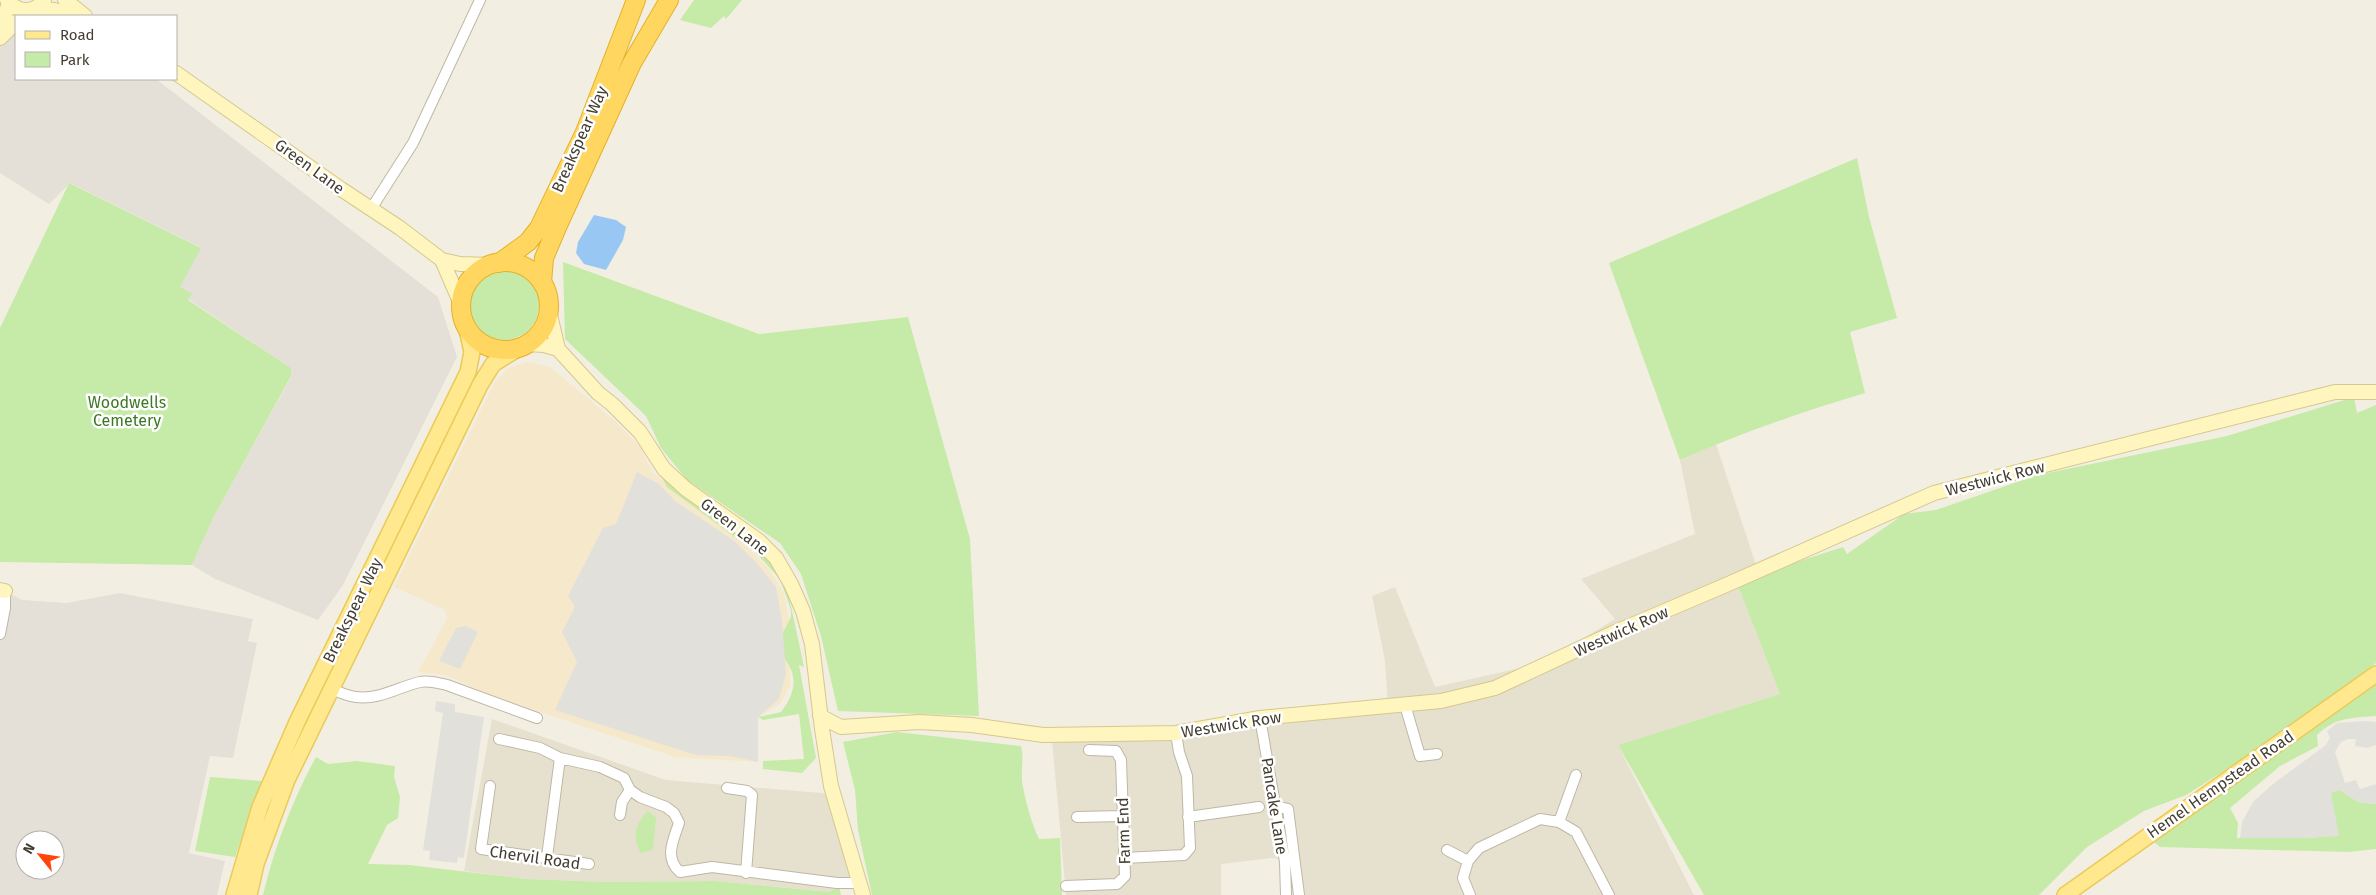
<svg xmlns="http://www.w3.org/2000/svg" width="2376" height="895" font-family="'Fira Sans',sans-serif">
<style>
.residential{fill:#e6e1cf}
.commercial{fill:#f6e8ca}
.industrial{fill:#e4dfd7;fill-rule:evenodd}
.green{fill:#c6eaa7}
.parking{fill:#e2e0db}
.water{fill:#99c7f4}
.lines{fill:none;stroke-linecap:round;stroke-linejoin:round}
.street-casing{stroke:#beb7a4;stroke-width:12}
.secondary-casing{stroke:#d5c88e;stroke-width:16}
.primary-casing{stroke:#eaca58;stroke-width:18}
.highway-casing{stroke:#e6b028;stroke-width:20}
.street{stroke:#fff;stroke-width:10}
.secondary{stroke:#fff5bf;stroke-width:14}
.primary{stroke:#ffe88e;stroke-width:15}
.highway{stroke:#ffd760;stroke-width:18}
.labels{text-anchor:middle;stroke-width:5;stroke-linejoin:round;paint-order:stroke}
.street-label{font-size:16px;fill:#443e32;stroke:#fff}
.park-label{font-size:16px;fill:#3c7823;stroke:#fff}
</style>
<rect width="100%" height="100%" fill="#f2efe2"/>
<path class="residential" d="M1716 444 1759 574 1738 586 1780 694 1618 745 1694 895H1299L1295 862 1273 858 1221 864V895H1066L1052 740 1256 723 1388 707 1385 661 1372 596 1395 587 1435 687 1543 663 1615 619 1581 579 1695 534 1680 460Z
M492 719 666 780 834 794 859 883 839 886 829 892 716 881 606 882 526 879 464 871Z"/>
<path class="commercial" d="M528 362 550 367 615 421 640 447 652 472 740 539 770 570 784 594 791 631 790 686 780 704 758 717V762L675 757 489 695 446 675 418 672 447 619 445 610 394 587 494 383 508 368Z"/>
<path class="industrial" d="M16 28V79H156L438 297 457 357 343 585 318 620 215 579 192 565 212 520 291 377V368L188 299 180 287 200 247 70 183 49 204 0 173V46Z
M0 591H5L22 600 67 603 120 593 253 619 248 641 257 643 233 758 210 756 189 853 225 861 217 895H0ZM25 840H55V870H25Z"/>
<path class="green" d="M694 0H742L726 19 724 16 711 28 680 20Z
M1857 158 1869 217 1897 318 1850 332 1865 393C1802 412 1740 433 1680 460L1609 263Z
M69 183 201 248 180 287 192 294 188 300 291 368V376L212 520 192 565 0 562V328Z
M563 262 759 334 908 317 970 539 979 716 838 711 821 636 801 574 780 543 687 480 661 448 646 416 565 339Z
M469 305a35 35 0 1 1 70 0a35 35 0 1 1-70 0Z
M468 382 474 384 339 661 334 659Z
M2354 397 2357 413 2376 405V663L2270 742 2186 795 2144 811 2087 847 2039 895H1704L1618 745 1780 694 1738 586 1759 574 1843 547 1847 554 1904 514 1936 510 2038 475 2227 436Z
M656 467 748 534 785 578 804 667 799 665 816 758 802 773 763 769V761L804 759 799 714 763 720 758 717 781 712C800 687 797 669 775 648L791 617V610L780 579 755 552 667 487Z
M2376 680V716C2351 718 2336 717 2317 735L2318 746 2280 766 2230 808 2238 823 2237 838H2307L2338 835 2330 793 2340 790 2358 802 2376 804V849L2348 852 2160 847 2154 842 2164 831Z
M897 732 1021 746C1024 758 1021 769 1022 781 1025 800 1031 822 1039 839L1060 838 1062 895H872L858 830 855 790 843 742Z
M316 757 328 764 357 761 395 766 394 777 400 797 398 818 387 825 368 864 409 865 526 879 606 882 716 881 829 892 839 886 841 895H263C274 848 293 799 316 757Z
M210 777 262 781 235 857 195 851Z
M648 811 656 818 653 850 641 853C632 838 635 823 648 811Z"/>
<path class="parking" d="M637 472 659 484 675 501 734 541 755 561 776 587 782 621 786 674 779 699 758 717V762L730 756 696 755 555 710 577 662 562 632 575 607 568 596 603 528 616 524Z
M466 626 478 632 460 669 439 661 456 628Z
M436 701 455 704V712L484 717 464 858 458 857 457 863 429 860 430 851 423 850 443 713 435 711Z
M2363 721 2376 722V745L2367 748 2355 746 2356 739H2348L2341 742 2335 752 2345 783 2356 780 2360 789 2376 784V804L2358 802 2340 790 2331 793 2339 836 2307 838H2240L2242 822 2253 802 2273 784 2326 745 2330 738 2327 731 2337 723Z"/>
<path class="water" d="M594 215 616 220 626 227 623 240 606 270 584 264 576 253 578 242Z"/>
<g class="lines">
<g class="street-casing">
<path id="street" d="M371 209 413 143 480 0
M0 634 5 608V591
M331 689C339 692 348 696 356 697 380 700 398 687 420 682 428 680 439 683 447 685L537 718
M1405 705 1420 756 1437 754
M1260 718 1285 862 1286 895
M499 739 540 748 560 758 600 767 624 778 630 790 640 797 666 807 674 813 679 823C673 841 664 858 680 872L712 867 837 883H859
M490 786 481 849 589 864
M727 788 747 791 752 795 746 873
M1276 806 1288 809 1299 895
M620 815 622 802 630 790
M1077 817 1123 816
M1188 817 1259 807
M1559 822 1576 775
M1447 850 1468 861
M547 857 560 758
M1124 858 1184 855 1190 848 1187 776 1179 752 1176 733
M1066 886 1117 884 1125 876 1121 760 1116 751 1089 750
M1470 895 1463 878 1468 861 1479 848 1540 819 1559 822 1576 832 1609 895"/>
</g>
<g class="secondary-casing">
<path id="secondary" d="M7 0C18 13 34 14 44 0
M65 0 85 16
M37 8 54 10 72 16
M0 30 9 3
M0 38 16 22
M176 73 341 189 400 228 442 260 460 264 490 265
M442 260 461 304
M548 306 558 349 598 393 612 404 640 432 664 469 686 489 759 541 776 558 791 584 803 611 812 644 822 729 831 786 863 895
M527 344 544 345 558 349
M0 590 5 591
M820 716 841 727 919 722 972 725 1043 735 1176 733 1260 718 1441 701 1495 688 1613 633 1726 585 1934 493 2335 392H2376"/>
</g>
<g class="primary-casing">
<path id="primary" d="M234 895 260 807 297 722 468 372 472 352 467 329
M249 895 256 864 287 780 480 385 493 364 519 348
M2065 895 2376 674"/>
</g>
<g class="highway-casing">
<path id="highway" d="M461 306a44 44 0 1 1 88 0a44 44 0 1 1-88 0Z
M499 263 528 242 539 228 585 132 636 0
M542 283 544 258 558 225 632 63 669 0"/>
</g>
<use href="#street" class="street"/>
<use href="#secondary" class="secondary"/>
<use href="#primary" class="primary"/>
<use href="#highway" class="highway"/>
</g>
<g class="labels">
<g class="street-label">
<text transform="translate(579 139) rotate(-66)" y="6">Breakspear Way</text>
<text transform="translate(310 166) rotate(36)" y="6">Green Lane</text>
<text transform="translate(1995 478) rotate(-14)" y="6">Westwick Row</text>
<text transform="translate(735 526) rotate(38)" y="6">Green Lane</text>
<text transform="translate(352 610) rotate(-64)" y="6">Breakspear Way</text>
<text transform="translate(1621 631) rotate(-24)" y="6">Westwick Row</text>
<text transform="translate(1231 724) rotate(-9)" y="6">Westwick Row</text>
<text transform="translate(2220 784) rotate(-35)" y="6">Hemel Hempstead Road</text>
<text transform="translate(1275 806) rotate(81)" y="6">Pancake Lane</text>
<text transform="translate(1123 831) rotate(-92)" y="6">Farm End</text>
<text transform="translate(535 857) rotate(8)" y="6">Chervil Road</text>
</g>
<g class="park-label">
<text x="127" y="408">Woodwells<tspan x="127" dy="18">Cemetery</tspan></text>
</g>
</g>
<rect x="15" y="15" width="162" height="65" fill="#ffffff" stroke="#b4b2ad"/>
<rect x="25" y="31" width="25" height="8" fill="#ffe88e" stroke="#b4b2ad"/>
<text x="60" y="40" font-size="15" fill="#443e32">Road</text>
<rect x="25" y="52" width="25" height="15" fill="#c6eaa7" stroke="#b4b2ad"/>
<text x="60" y="65" font-size="15" fill="#443e32">Park</text>
<g transform="translate(40 855) rotate(300)"><circle r="24" fill="#ffffff" stroke="#b4b2ad"/>
<path d="M0-4L9 19L0 12L-9 19Z" fill="#ff450c"/>
<text y="-8" font-size="14" font-weight="bold" text-anchor="middle" fill="#443e32">N</text>
</g>
</svg>
